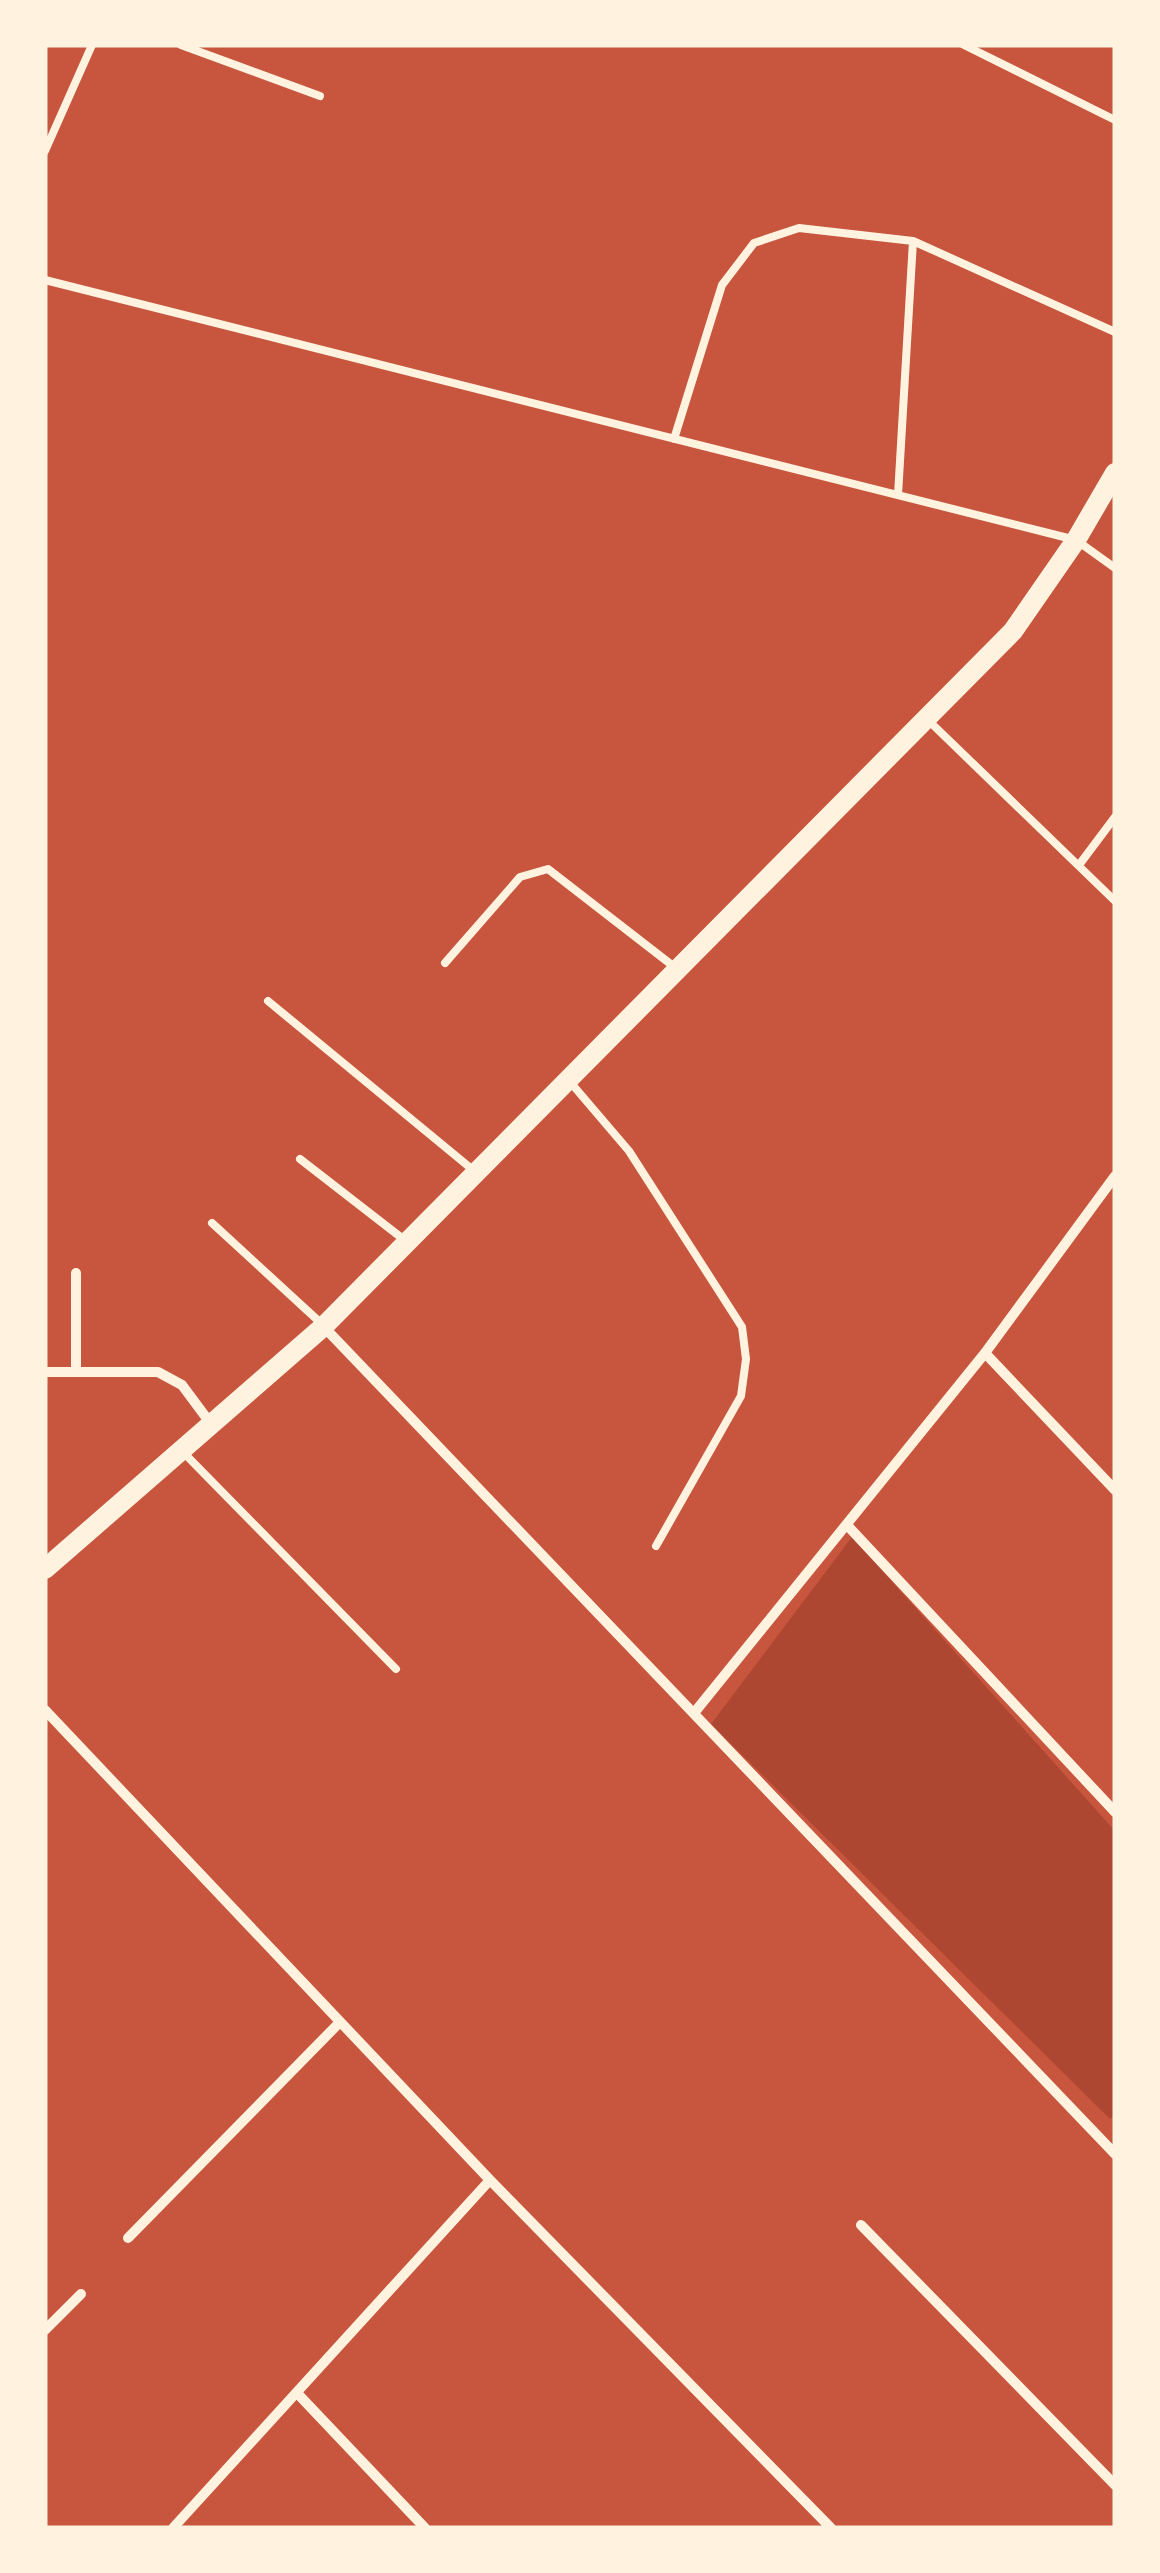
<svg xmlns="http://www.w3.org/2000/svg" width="1160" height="2573" font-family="Helvetica,sans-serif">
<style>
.green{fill:#ae4732}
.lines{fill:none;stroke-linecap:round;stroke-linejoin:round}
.service{stroke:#fff3e0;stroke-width:8}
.minor{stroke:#fff3e0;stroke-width:10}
.secondary{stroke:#fff3e0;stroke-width:20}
</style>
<rect width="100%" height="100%" fill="#c8553d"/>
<path class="green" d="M852 1537 1115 1831V2115L1110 2119 711 1724Z"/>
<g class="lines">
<path class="service" d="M181 45 320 96
M964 45 1115 120
M45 151 92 45
M45 280 1076 540 1115 568
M674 439 722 285 754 243 799 228 913 241 1115 332
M898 495 913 241
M929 721 1115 901
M1079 865 1115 817
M445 963 520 877 548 869 677 969
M268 1001 473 1170
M571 1083 629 1151 742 1327 746 1359 741 1396 656 1546
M300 1159 407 1242
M212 1223 323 1325
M182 1451 396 1669"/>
<path class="minor" d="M76 1273V1372
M324 1327 1115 2154
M985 1353 1115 1490
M45 1372H158L182 1385 211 1424
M847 1525 1115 1812
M45 1710 490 2180 831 2528
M694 1713 985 1353 1115 1176
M861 2225 1115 2485
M128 2238 340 2022
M45 2330 81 2294
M297 2393 425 2528
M173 2528 490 2180"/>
<path class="secondary" d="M45 1569 324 1326 1013 631 1076 540 1115 473"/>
</g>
<rect width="1160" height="2573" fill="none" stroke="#fff3e0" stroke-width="95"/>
</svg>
